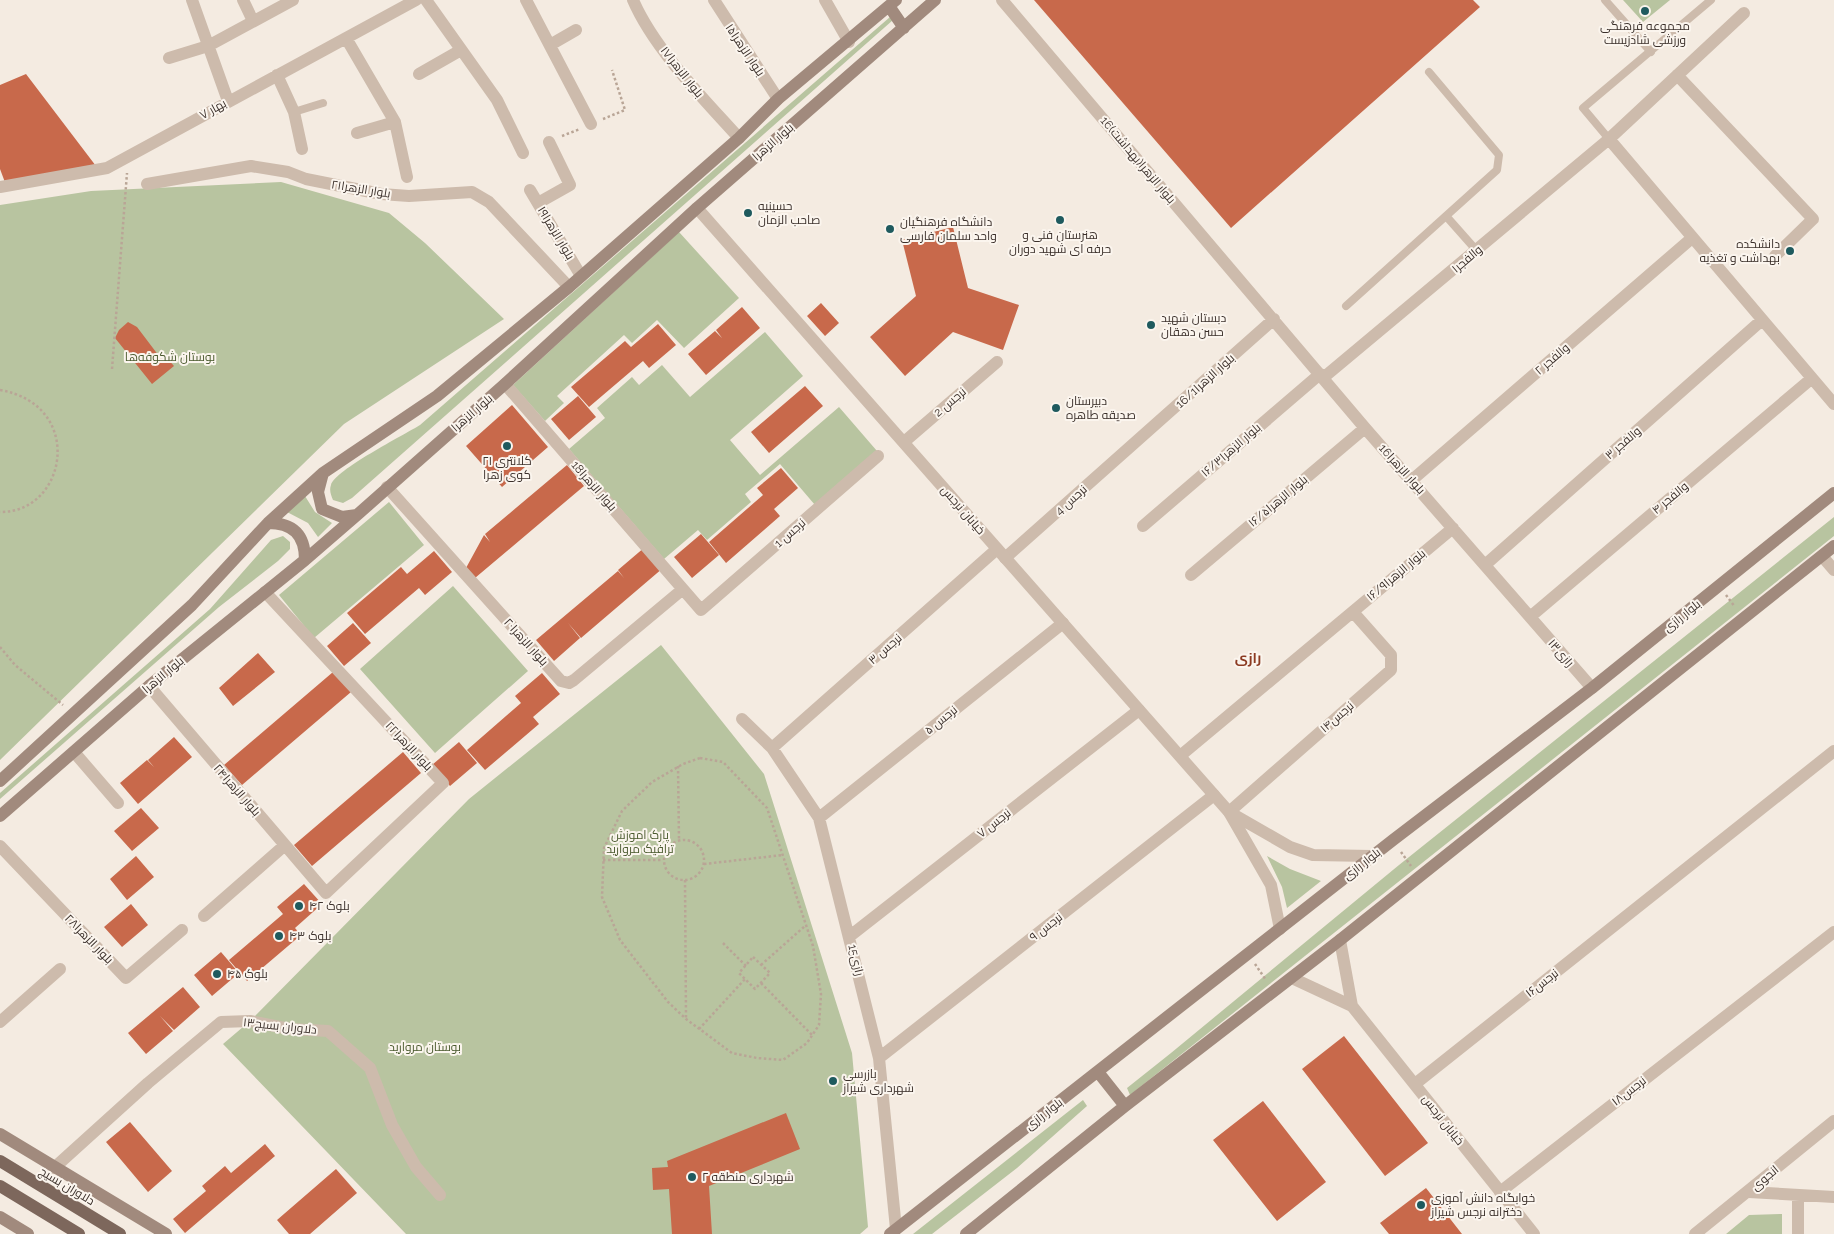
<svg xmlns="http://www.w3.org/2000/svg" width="1834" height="1234" font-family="Raleway,Cairo,sans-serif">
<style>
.green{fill:#b8c4a0}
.building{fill:#c8694b}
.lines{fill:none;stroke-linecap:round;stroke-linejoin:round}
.path{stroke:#b9a596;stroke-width:2.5;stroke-dasharray:2.5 2.5;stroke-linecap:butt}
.service{stroke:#cdbbac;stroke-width:8}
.minor{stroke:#cdbbac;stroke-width:12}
.tertiary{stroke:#cdbbac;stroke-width:12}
.secondary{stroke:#a18a7d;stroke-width:12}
.primary{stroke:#7d675c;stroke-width:12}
.poi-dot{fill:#1f5a5e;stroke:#fbf5ee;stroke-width:2}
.labels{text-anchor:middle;stroke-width:4;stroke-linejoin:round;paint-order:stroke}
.poi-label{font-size:12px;fill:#3b302b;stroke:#fbf5ee;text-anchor:start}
.street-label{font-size:12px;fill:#3b302b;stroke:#fbf5ee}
.park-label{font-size:12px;fill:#4a5a2e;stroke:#fbf5ee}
.neighbourhood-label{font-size:14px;font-weight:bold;fill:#8c3b22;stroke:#fbf5ee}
</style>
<rect width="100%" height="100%" fill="#f4ebe1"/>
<path class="green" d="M1623 0H1670L1643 22Z
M890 17 893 20 352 498 343 503 333 500C331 495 329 490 331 485 335 470 404 435 420 425Z
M281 182 389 213 425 243 504 319 344 424 0 760V205L91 191Z
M679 232 739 298 684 348 657 320 632 343 624 335 557 396 564 403 545 421 513 385Z
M765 332 803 376 730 440 760 475 839 407 877 451 815 505 780 464 745 494 751 502 707 540 698 530 664 559 569 449 605 418 597 408 632 377 639 385 662 365 690 397Z
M305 496 315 512 332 523 318 537 308 523 287 512Z
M389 502 424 545 314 638 279 595Z
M1834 517V536L1130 1095 1127 1088 1171 1053 1399 865Z
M283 536 290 542V549L278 561 219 607 0 799V793L210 609 271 540Z
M453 586 528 671 435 753 360 669Z
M661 645 764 774 852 1053 868 1227 860 1234H406L223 1044 250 1021 469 799Z
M1267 856 1290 869 1321 881 1287 908 1282 887Z
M1083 1100 1087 1106 1017 1168 932 1234H913Z
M1782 1214V1234H1726L1749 1215Z"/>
<path class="building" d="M1034 0H1473L1480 7 1231 228Z
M26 74 99 170 6 185 0 169V85Z
M953 227 968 288 1019 305 1003 350 953 332 905 376 870 337 916 296 902 240Z
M821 303 839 323 825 336 807 316Z
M742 307 760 328 706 375 688 354 715 331 722 338 716 330Z
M128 322 137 327 162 360 166 357 174 366 152 384 115 338 119 330Z
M658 324 676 345 649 368 643 361 589 407 571 387 625 341 631 347Z
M805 386 823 406 769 453 751 432Z
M578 396 596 417 569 440 551 419Z
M512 405 548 447 502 487 466 446Z
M567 465 584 486 475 578 466 568 484 535 490 542 485 534Z
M781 468 798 488 774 509 780 516 726 563 709 542 763 495 757 488Z
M701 534 719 555 692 578 674 557Z
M645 547 663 568 581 638 568 623 580 638 554 661 536 640 618 571 624 578 618 570Z
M434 551 452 572 425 595 419 588 365 634 347 613 401 567 407 574Z
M353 623 371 643 344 666 327 646Z
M258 653 275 672 233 706 219 688Z
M333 672 351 692 242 785 224 765Z
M542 673 560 694 533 717 539 724 485 770 467 750 521 703 515 696Z
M174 737 192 757 138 804 120 783 147 760 154 767 148 760Z
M459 742 477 763 450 786 432 765Z
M403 752 421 773 312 866 294 845Z
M141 808 159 828 132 851 114 831Z
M136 856 154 877 127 900 110 879Z
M304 884 322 904 295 928 301 935 247 981 229 960 283 914 277 907Z
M131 904 148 925 122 947 104 927Z
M221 952 239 973 212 996 194 975Z
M183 987 200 1007 174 1030 160 1016 173 1031 146 1054 128 1033Z
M1344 1036 1428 1143 1385 1176 1302 1069Z
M1263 1101 1326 1182 1277 1221 1213 1140Z
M786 1113 800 1149 709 1186 712 1234H672L669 1189 653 1190 652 1168 668 1167 667 1161Z
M130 1122 172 1171 148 1192 106 1142Z
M265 1144 275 1156 185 1233 173 1219 206 1191 202 1186 225 1166 231 1173Z
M336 1169 357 1193 310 1234H289L277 1220Z
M1426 1188 1462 1234H1389L1380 1223Z"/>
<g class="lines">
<path class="path" d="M603 119 625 110 612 70
M562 136 580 129
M112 369 127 173
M0 390C86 405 67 513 0 512
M1726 595 1735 607
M0 647 15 665 63 705
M700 758 723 762 767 808 813 946 821 994 819 1025 807 1043 783 1060 757 1058 732 1053 686 1019 668 1002 620 940 602 897 604 848 622 811 652 782 683 764Z
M678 766 679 840
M664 860a20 20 0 1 1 40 0a20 20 0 1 1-40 0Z
M1401 852 1411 866
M603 860H663
M704 864 783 855
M685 880 686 1019
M723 943 746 966
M753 957 770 973 755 989 739 973Z
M1255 964 1266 980
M761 965 805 926
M761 983 812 1035
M699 1029 745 979"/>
<path class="service" d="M1605 0 1651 52
M294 112 323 103
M1609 139 1583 108 1711 0
M1446 216 1477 251
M1346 306 1497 170 1499 155 1429 72"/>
<path class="minor" d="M192 0 228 101
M243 0 253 21
M426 0 497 100 523 153
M526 0 591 124
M633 0C654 49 704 99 739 138
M714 0 778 99
M825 0 849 42
M1002 0 1365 428 1592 688
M346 38 395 122 407 177
M550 45 576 30
M169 58 208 46 293 0
M419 74 461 50
M277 75 294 112 302 149
M1677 75 1813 219 1775 256
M357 133 395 122
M1609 139 1834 404
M147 184 251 166 288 172 306 179 381 194 409 196 472 192 489 202 569 287
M0 187 107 168 416 0
M530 190 581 276
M538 203 570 185 549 142
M1323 378 1609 139 1744 13
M505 384 701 610 878 456
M904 442 997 362
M1412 480 1692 238
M387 487 561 681 569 683 574 680 683 589
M1143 526 1320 374
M1822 556 1834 570
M1005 558 1274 319
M1485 565 1762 320
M1191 575 1365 428
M1530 617 1811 379
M149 686 326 893 443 783 265 592
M742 719 772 748 819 818 879 1058 896 1229
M772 748 997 549
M74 752 118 803
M1180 756 1453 528
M1229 812 1391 670V655L1353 612
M819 818 1063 623
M0 846 126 978 182 930
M204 916 285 845
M850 936 1139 710
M0 1022 60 969
M879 1058 1214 795
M1415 1084 1834 751
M54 1168 148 1083 221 1022 250 1021 290 1029 328 1031 370 1068 392 1125 416 1167 440 1195
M1500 1192 1834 932
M1749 1192 1834 1197
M1798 1234V1195"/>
<path class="tertiary" d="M697 208 1229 812 1271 885 1280 929
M1229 812 1290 847 1313 855 1372 856
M1340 940 1352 1006
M1292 978 1352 1006 1534 1234
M1695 1234 1834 1121"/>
<path class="secondary" d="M889 6 904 28
M323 473 318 492 322 509 342 517 357 515
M268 523C293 523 305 535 305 560
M0 781 192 605 268 523 323 473 437 396 569 287 739 138 778 99 896 0
M0 816 149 686 305 560 357 515 505 384 697 208 935 0
M1098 1072 1125 1106
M0 1134 166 1234
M0 1217 28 1234
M890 1234 1393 840 1592 688 1834 493
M966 1234 1125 1106 1340 940 1834 546"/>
<path class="primary" d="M0 1161 120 1234
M0 1186 79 1234"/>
</g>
<g class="poi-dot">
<circle cx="1645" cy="11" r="5"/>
<circle cx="748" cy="213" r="5"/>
<circle cx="1060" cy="220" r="5"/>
<circle cx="890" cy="229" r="5"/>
<circle cx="1790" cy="251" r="5"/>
<circle cx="1151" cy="325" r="5"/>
<circle cx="1056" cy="408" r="5"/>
<circle cx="507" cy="446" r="5"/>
<circle cx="299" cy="906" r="5"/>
<circle cx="279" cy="936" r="5"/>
<circle cx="217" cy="974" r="5"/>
<circle cx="833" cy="1081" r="5"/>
<circle cx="692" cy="1177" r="5"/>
<circle cx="1421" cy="1205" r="5"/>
</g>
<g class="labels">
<g class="poi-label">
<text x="1645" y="30" text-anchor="middle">مجموعه فرهنگی<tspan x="1645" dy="14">ورزشی شادزیست</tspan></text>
<text x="758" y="210">حسینیه<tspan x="758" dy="14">صاحب الزمان</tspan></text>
<text x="900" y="226">دانشگاه فرهنگیان<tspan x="900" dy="14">واحد سلمان فارسی</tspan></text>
<text x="1060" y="239" text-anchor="middle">هنرستان فنی و<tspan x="1060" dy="14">حرفه ای شهید دوران</tspan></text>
<text x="1780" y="248" text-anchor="end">دانشکده<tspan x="1780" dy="14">بهداشت و تغذیه</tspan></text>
<text x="1161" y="322">دبستان شهید<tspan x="1161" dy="14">حسن دهقان</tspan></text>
<text x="1066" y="405">دبیرستان<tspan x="1066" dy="14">صدیقه طاهره</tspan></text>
<text x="507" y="465" text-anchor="middle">کلانتری ۲۱<tspan x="507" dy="14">کوی زهرا</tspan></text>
<text x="309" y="910">بلوک ۴۲</text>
<text x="289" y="940">بلوک ۴۳</text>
<text x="227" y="978">بلوک ۴۵</text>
<text x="843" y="1078">بازرسی<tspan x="843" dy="14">شهرداری شیراز</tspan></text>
<text x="702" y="1181">شهرداری منطقه ۲</text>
<text x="1431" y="1202">خوابگاه دانش آموزی<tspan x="1431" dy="14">دخترانه نرجس شیراز</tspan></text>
</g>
<g class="street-label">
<text transform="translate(745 50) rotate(56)" y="4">بلوار الزهرا۱۵</text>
<text transform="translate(682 72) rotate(52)" y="4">بلوار الزهرا۱۷</text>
<text transform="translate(213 109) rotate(-29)" y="4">بهار ۷</text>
<text transform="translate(773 142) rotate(-41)" y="4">بلوار الزهرا</text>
<text transform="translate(1138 160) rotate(50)" y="4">16بلوار الزهرا(بهداشت)</text>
<text transform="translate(361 189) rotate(9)" y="4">بلوار الزهرا۲۱</text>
<text transform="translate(556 233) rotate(59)" y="4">بلوار الزهرا۱۹</text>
<text transform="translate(1467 259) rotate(-40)" y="4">والفجر۱</text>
<text transform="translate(1552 359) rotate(-41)" y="4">والفجر ۲</text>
<text transform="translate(1205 381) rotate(-42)" y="4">بلوار الزهرا16/1</text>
<text transform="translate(950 402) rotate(-40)" y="4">2 نرجس</text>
<text transform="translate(472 413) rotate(-41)" y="4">بلوار الزهرا</text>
<text transform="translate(1623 443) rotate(-41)" y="4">والفجر ۳</text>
<text transform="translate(1231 450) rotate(-41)" y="4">بلوار الزهرا۱۶/۳</text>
<text transform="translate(1402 469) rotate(48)" y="4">16بلوار الزهرا</text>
<text transform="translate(594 486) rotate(49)" y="4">18بلوار الزهرا</text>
<text transform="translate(1670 498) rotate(-40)" y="4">والفجر ۴</text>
<text transform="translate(1071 500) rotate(-42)" y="4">4 نرجس</text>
<text transform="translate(1278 501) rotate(-40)" y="4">بلوار الزهرا۱۶/۵</text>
<text transform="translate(963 510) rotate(49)" y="4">خیابان نرجس</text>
<text transform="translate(790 533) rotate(-41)" y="4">1 نرجس</text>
<text transform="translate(1396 575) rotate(-40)" y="4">بلوار الزهرا۱۶/۹</text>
<text transform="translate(1682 616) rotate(-39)" y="4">بلوار رازی</text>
<text transform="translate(526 642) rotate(48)" y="4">بلوار الزهرا۲۰</text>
<text transform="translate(885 649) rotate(-41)" y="4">نرجس ۳</text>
<text transform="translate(1561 653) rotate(49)" y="4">رازی۱۳</text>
<text transform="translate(163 675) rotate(-40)" y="4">بلوار الزهرا</text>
<text transform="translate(1337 717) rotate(-41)" y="4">نرجس۱۴</text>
<text transform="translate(941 720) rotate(-39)" y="4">نرجس ۵</text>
<text transform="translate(409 746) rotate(47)" y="4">بلوار الزهرا۲۲</text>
<text transform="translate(237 790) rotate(49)" y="4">بلوار الزهرا۲۴</text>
<text transform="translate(994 823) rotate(-38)" y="4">نرجس ۷</text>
<text transform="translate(1362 864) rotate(-38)" y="4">بلوار رازی</text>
<text transform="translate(1046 927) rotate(-38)" y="4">نرجس ۹</text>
<text transform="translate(89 939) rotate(46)" y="4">بلوار الزهرا۲۸</text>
<text transform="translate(856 960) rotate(76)" y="4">15رازی</text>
<text transform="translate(1542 983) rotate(-38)" y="4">نرجس۱۶</text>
<text transform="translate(280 1026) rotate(6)" y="4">دلاوران بسیج۱۳</text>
<text transform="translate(1629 1091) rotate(-38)" y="4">نرجس۱۸</text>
<text transform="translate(1044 1114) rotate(-38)" y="4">بلوار رازی</text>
<text transform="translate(1443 1120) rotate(52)" y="4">خیابان نرجس</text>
<text transform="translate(1765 1178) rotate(-40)" y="4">انجوی</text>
<text transform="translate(67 1186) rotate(31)" y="4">دلاوران بسیج</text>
</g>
<g class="park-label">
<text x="170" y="361">بوستان شکوفه‌ها</text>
<text x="640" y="839">پارک اموزش<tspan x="640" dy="14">ترافیک مروارید</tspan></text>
<text x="425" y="1051">بوستان مروارید</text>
</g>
<g class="neighbourhood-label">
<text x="1248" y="663">رازی</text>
</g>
</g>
</svg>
